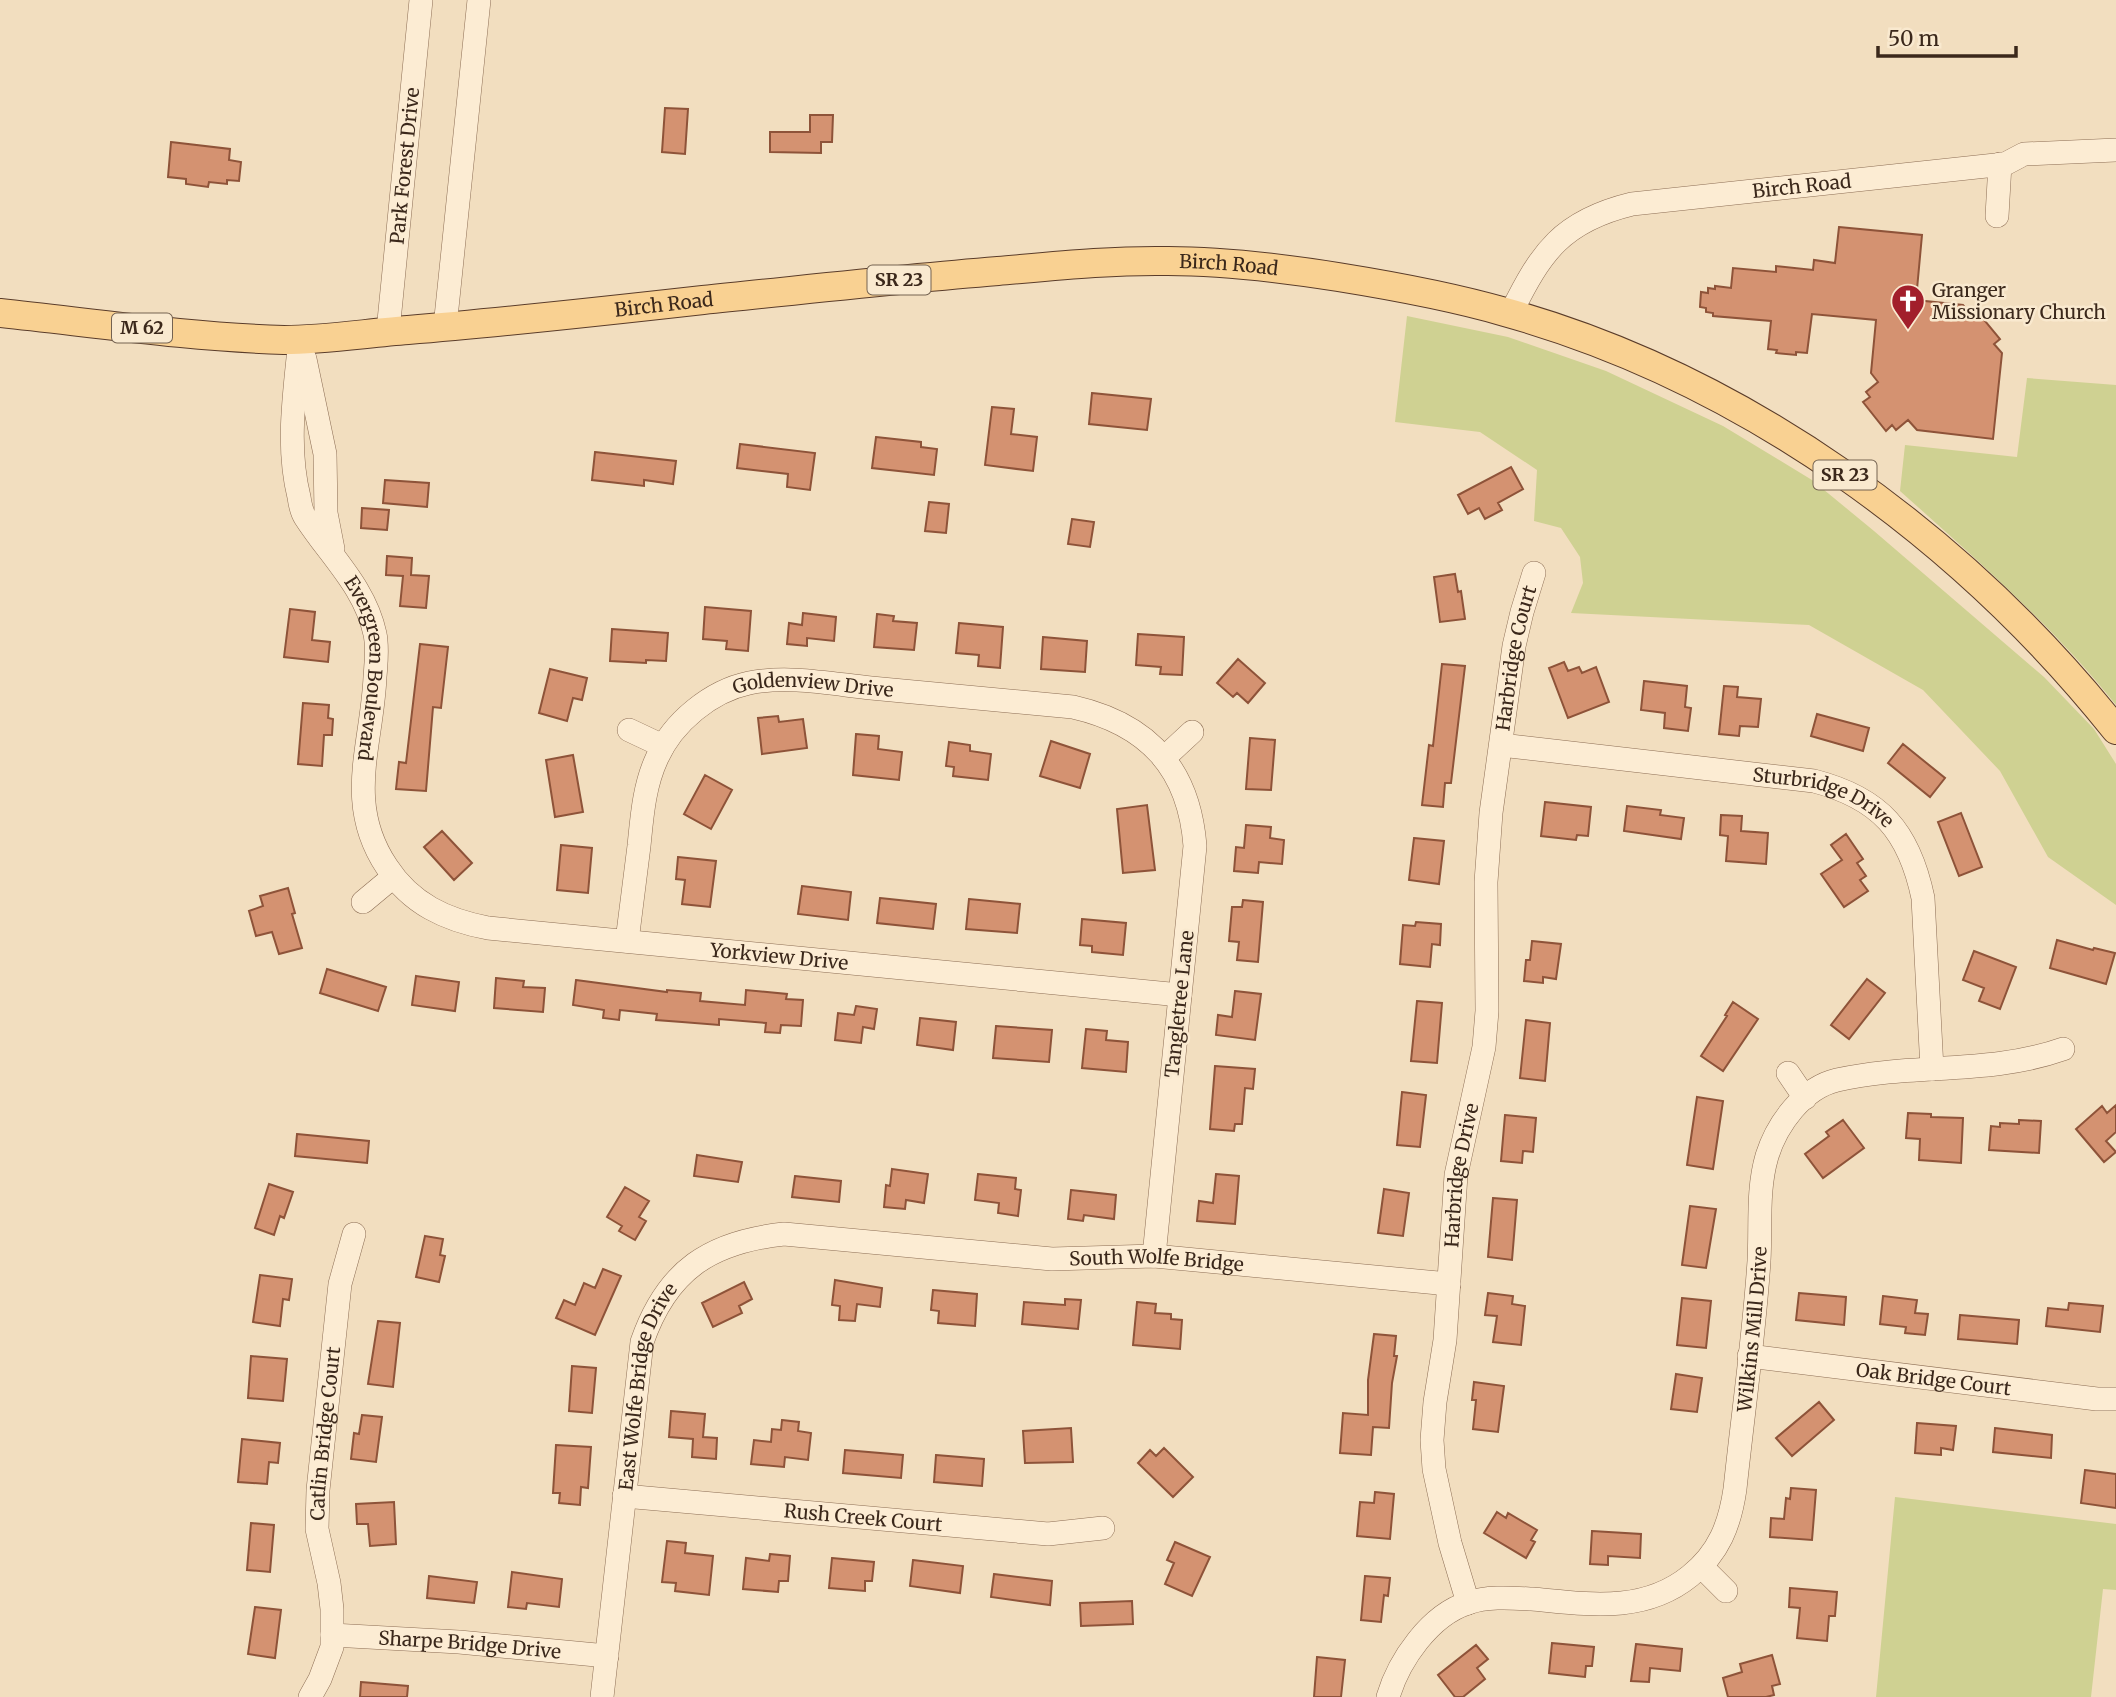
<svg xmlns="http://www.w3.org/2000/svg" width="2116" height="1697" font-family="Merriweather,serif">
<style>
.green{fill:#cfd192}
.building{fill:#d49271;stroke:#8e5339;stroke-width:2}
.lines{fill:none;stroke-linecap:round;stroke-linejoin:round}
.minor-casing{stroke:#8d6e55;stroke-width:24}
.major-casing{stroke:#5a3c2a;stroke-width:30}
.minor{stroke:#fcecd3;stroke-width:23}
.major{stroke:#f9d192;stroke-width:28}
.labels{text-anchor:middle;stroke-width:5;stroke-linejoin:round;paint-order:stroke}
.shield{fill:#f9e9cf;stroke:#746251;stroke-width:2}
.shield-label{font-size:18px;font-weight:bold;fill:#3b281b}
.street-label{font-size:19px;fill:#3b281b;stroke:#f9e9cf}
.poi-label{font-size:19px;fill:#3b281b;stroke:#f9e9cf;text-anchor:start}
</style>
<rect width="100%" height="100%" fill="#f2debf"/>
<path class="green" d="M1407 316 1508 337 1606 371 1723 426 1812 480 1874 531 2044 677 2094 729 2116 764V905L2048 857 2000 771 1923 690 1809 625 1571 613 1583 583 1580 557 1561 528 1534 521 1537 470 1480 432 1395 422Z
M2027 378 2116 385V705C2053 626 1975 558 1900 491L1905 445 2017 457Z
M1895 1497 2116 1524V1590L2103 1589 2091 1697H1876Z"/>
<path class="building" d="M665 108 688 109 685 154 662 152Z
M810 115H833L832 142H821V153L770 152V132H810Z
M171 142 230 149 229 160 241 162 239 181 227 180V184L209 182 208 187 186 184V179L168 177Z
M1839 227 1922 235 1916 300 1963 305 1970 314 1976 310 2000 339 1994 344 2002 353 1993 439 1917 430 1908 420 1896 430 1892 425 1886 431 1863 402 1870 397 1866 392 1878 382 1871 373 1876 320 1812 314 1807 353 1796 352V355L1776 353 1777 350 1768 349 1771 321 1713 316V313L1706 312V308L1700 307 1701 292 1708 293V288L1715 289V286L1731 288 1733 268 1776 272V266L1813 270 1814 260 1835 263Z
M1092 393 1151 399 1147 430 1089 424Z
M992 407 1014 409 1011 434 1037 437 1033 471 985 465Z
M876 437 921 442V447L937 449 934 475 872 468Z
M740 444 815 453 810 490 787 487 788 474 737 468Z
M595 452 676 461 673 484 644 480V486L592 480Z
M1511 467 1523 489 1498 503 1502 510 1485 519 1479 508 1468 514 1458 495Z
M385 480 429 483 427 507 383 503Z
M929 502 949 504 946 533 925 531Z
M362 508 389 510 387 530 361 528Z
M1072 519 1094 522 1090 547 1068 544Z
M387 556 412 558 411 575 429 576 426 608 400 606 403 576 386 575Z
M1455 574 1458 592 1461 591 1465 619 1440 622 1434 577Z
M705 607 751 611 748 651 726 649 727 641 703 639Z
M290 609 315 612 312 640 330 642 328 662 284 657Z
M803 613 836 617 834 641 807 638V646L787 644 789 623 802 625Z
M877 614 894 616 893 621 917 623 914 650 874 647Z
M959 623 1003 627 1000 668 978 666 979 655 956 653Z
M612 629 668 633 666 661 646 660V663L610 661Z
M1138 634 1184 637 1182 675 1160 674 1161 667 1136 665Z
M1043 637 1087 641 1085 672 1041 669Z
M420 644 448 647 441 708 433 707 426 791 396 789 399 762 406 763Z
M1238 659 1265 683 1248 703 1237 693 1233 697 1217 683Z
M1564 662 1568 671 1579 667 1582 673 1596 667 1609 702 1568 718 1549 668Z
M1442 664 1465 666 1451 783H1445L1443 807 1422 805 1429 745 1433 746Z
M550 669 587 678 582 700 573 698 567 721 539 713Z
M1644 681 1687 686 1685 707 1691 708 1688 731 1664 728 1665 713 1641 710Z
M1724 686 1738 687 1737 697 1761 699 1758 727 1740 726 1739 736 1719 734Z
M303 703 329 705 328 718 333 719 332 735H324L322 766 298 764Z
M1817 714 1869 728 1863 751 1811 736Z
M778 716 779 722 803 719 807 748 762 754 758 718Z
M856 734 879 736 878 749 902 752 899 780 853 775Z
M1250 738 1275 740 1271 790 1246 789Z
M1051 741 1090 754 1080 788 1040 776Z
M949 742 970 745V751L991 754 988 780 953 776 954 767 946 766Z
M1903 744 1945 778 1930 797 1888 763Z
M573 755 583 812 555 817 546 760Z
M705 775 732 790 711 829 684 814Z
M1545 802 1591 807 1588 836 1577 835 1576 840 1541 836Z
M1147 805 1155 870 1123 873 1117 809Z
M1627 806 1661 810 1660 815 1684 818 1681 839 1624 831Z
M1961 813 1982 867 1959 876 1938 822Z
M1721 815 1742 816 1741 831 1768 833 1766 864 1726 861 1728 836 1720 835Z
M1246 825 1271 827 1270 838 1284 840 1282 864 1259 862 1258 873 1234 871 1236 847 1244 848Z
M442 831 472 863 454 880 424 847Z
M1846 834 1863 859 1857 863 1866 876 1860 880 1868 891 1844 907 1821 874 1842 860 1831 845Z
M1414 838 1444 841 1439 884 1409 880Z
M561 845 592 848 588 893 557 890Z
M678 857 716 861 710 907 682 904 685 880 676 879Z
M802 886 851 892 848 920 798 914Z
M288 888 295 913 292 914 302 948 279 954 272 932 256 936 249 911 263 906 260 896Z
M880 898 936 904 933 929 877 923Z
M969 899 1020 904 1017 933 966 929Z
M1243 900 1263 902 1258 962 1237 960 1239 942 1229 941 1232 907H1242Z
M1082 919 1126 923 1123 955 1092 952V946L1080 945Z
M1416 922 1441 924 1440 945 1432 944 1430 967 1400 964 1403 925 1415 926Z
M2057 940 2093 950 2094 948 2115 953 2106 984 2050 968Z
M1532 941 1561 944 1556 979 1543 977V983L1524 981 1526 960H1530Z
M1974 951 2016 967 2000 1009 1979 1001 1984 988 1963 980Z
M327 969 386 987 378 1011 320 993Z
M416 976 459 982 455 1011 412 1005Z
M496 978 524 981 523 987 545 988 543 1012 494 1008Z
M1867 979 1885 993 1849 1039 1831 1025Z
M576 980 667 992V990L701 993 700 1001 745 1005 746 990 787 994 786 999 803 1000 801 1026 781 1025 780 1033 765 1032 766 1023 719 1019V1025L682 1022 656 1020 657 1014 620 1010 619 1020 603 1018 604 1010 573 1005Z
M1235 991 1261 994 1255 1040 1216 1035 1218 1015 1232 1017Z
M1417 1001 1442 1003 1437 1063 1411 1061Z
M1733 1002 1758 1019 1723 1071 1701 1056 1727 1016 1725 1015Z
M856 1006 877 1009 874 1029 863 1027 861 1043 835 1040 838 1013 854 1015Z
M920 1018 956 1022 953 1050 917 1045Z
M1526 1020 1550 1023 1545 1081 1520 1078Z
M996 1026 1052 1030 1049 1062 993 1058Z
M1086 1029 1107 1031 1106 1040 1128 1042 1126 1072 1082 1068Z
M1215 1066 1255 1069 1253 1089 1245 1088 1242 1124H1235L1234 1131 1210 1129Z
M1402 1092 1426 1095 1420 1147 1397 1145Z
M1697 1097 1723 1101 1713 1169 1687 1165Z
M2116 1105V1132L2106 1141 2116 1152 2104 1162 2076 1129 2102 1106 2107 1113Z
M1908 1113 1931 1114V1117L1963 1118 1961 1163 1919 1160 1920 1139 1906 1138Z
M1505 1115 1536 1118 1533 1152 1523 1151 1522 1163 1501 1161Z
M1843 1120 1864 1148 1823 1178 1805 1154 1829 1136 1826 1132Z
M2019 1120 2041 1121 2039 1153 1989 1150 1991 1126 2000 1127V1123L2019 1124Z
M297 1134 369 1141 367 1163 295 1156Z
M697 1155 742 1162 738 1182 694 1176Z
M892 1169 928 1174 924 1203 906 1200 905 1209 884 1207 886 1185 890 1186Z
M978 1174 1016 1178 1015 1189 1021 1190 1018 1216 998 1213 999 1203 975 1200Z
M1216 1174 1239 1176 1235 1224 1197 1221 1199 1201 1213 1203Z
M795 1176 841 1181 839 1202 792 1197Z
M269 1184 293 1192 284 1218 280 1216 274 1235 255 1228Z
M625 1187 649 1201 639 1217 646 1221 635 1240 619 1231 622 1226 607 1217Z
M1384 1189 1409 1193 1403 1236 1378 1233Z
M1071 1190 1116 1195 1114 1219 1084 1215 1083 1221 1068 1219Z
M1493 1198 1517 1200 1512 1260 1488 1257Z
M1690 1206 1716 1209 1706 1268 1682 1265Z
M425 1236 443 1239 440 1255 445 1256 439 1282 416 1277Z
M603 1269 621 1276 595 1335 556 1318 564 1300 575 1305 584 1283 595 1288Z
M260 1275 292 1279 289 1300 283 1299 280 1326 253 1322Z
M835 1280 882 1288 880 1307 857 1304 855 1321 839 1320 840 1306 832 1305Z
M744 1282 752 1299 739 1306 742 1313 713 1327 702 1303Z
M933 1290 977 1294 975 1326 938 1323 939 1311 931 1310Z
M1488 1293 1513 1296 1512 1304 1525 1306 1521 1345 1493 1342 1497 1316 1485 1315Z
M1799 1293 1846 1297 1844 1325 1796 1320Z
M1883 1296 1917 1300 1915 1313 1928 1314 1925 1335 1905 1333 1906 1327 1880 1324Z
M1682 1298 1711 1301 1706 1348 1677 1345Z
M1065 1299 1081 1300 1078 1329 1022 1324 1024 1302 1065 1305Z
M1137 1302 1156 1304 1155 1313 1171 1314V1319L1182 1320 1180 1349 1133 1345Z
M2069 1303 2103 1306 2100 1332 2046 1326 2048 1308 2068 1310Z
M1960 1315 2019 1320 2017 1344 1958 1339Z
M378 1321 400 1323 393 1387 368 1384Z
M1374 1334 1396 1336 1394 1356H1397L1392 1383 1389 1428 1373 1427 1371 1455 1340 1453 1343 1413 1368 1415V1380Z
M251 1356 287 1359 283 1401 248 1398Z
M572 1366 596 1368 592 1413 569 1411Z
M1676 1374 1702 1378 1697 1412 1671 1409Z
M1474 1382 1504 1386 1498 1432 1473 1429 1476 1400H1472Z
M1819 1402 1834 1420 1792 1456 1776 1438Z
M671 1411 705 1414 703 1437 717 1438 716 1459 692 1457 693 1439 669 1437Z
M362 1415 382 1417 376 1462 351 1459 354 1433 359 1434Z
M782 1420 799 1422 798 1431 811 1433 808 1460 785 1457 784 1467 751 1464 754 1440 771 1442 772 1429 781 1430Z
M1917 1423 1956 1426 1953 1450 1941 1448V1455L1915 1453Z
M1071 1428 1073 1462 1025 1463 1023 1431Z
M1995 1428 2052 1435 2051 1458 1993 1452Z
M242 1439 280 1443 278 1463 269 1462 267 1484 238 1482Z
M556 1445 591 1447 588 1488 581 1487 580 1505 559 1503 560 1493H553Z
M1164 1448 1193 1477 1173 1497 1138 1463 1150 1450 1156 1456Z
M845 1450 903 1455 901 1478 843 1473Z
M936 1455 984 1459 982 1486 934 1482Z
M2085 1470 2116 1474V1508L2081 1503Z
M1791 1488 1816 1490 1812 1540 1770 1537 1771 1518 1784 1519 1786 1498 1790 1499Z
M1375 1492 1394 1494 1390 1539 1357 1536 1360 1502 1374 1503Z
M394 1502 396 1544 370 1546 368 1524H357L356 1504Z
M1497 1512 1506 1518 1508 1513 1537 1530 1531 1540 1535 1542 1526 1558 1484 1533Z
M251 1523 274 1525 270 1572 247 1570Z
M1592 1531 1641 1534 1640 1558 1608 1556V1565L1590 1564Z
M667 1541 686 1543 685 1553 713 1556 709 1595 675 1591 676 1583 662 1582Z
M1175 1542 1210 1557 1192 1596 1165 1584 1174 1563 1167 1560Z
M770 1554 790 1556 788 1581H779L778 1592 743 1589 746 1558 769 1561Z
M832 1558 874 1562 872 1581H865V1591L829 1588Z
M913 1560 963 1566 960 1593 910 1586Z
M512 1572 562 1579 559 1607 527 1603 526 1609 508 1607Z
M994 1574 1052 1581 1050 1605 991 1597Z
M429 1576 477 1582 474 1603 427 1598Z
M1365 1576 1390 1578 1388 1596 1384 1595 1381 1622 1361 1620Z
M1790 1588 1837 1592 1835 1616H1829L1827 1641 1797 1638 1800 1608 1789 1607Z
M1132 1601 1133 1624 1081 1626 1080 1603Z
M255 1607 281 1610 275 1658 248 1654Z
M1552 1643 1594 1647 1592 1666H1586L1585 1677 1549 1673Z
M1636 1644 1682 1649 1680 1671 1650 1668 1649 1682 1631 1681Z
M1476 1645 1488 1659 1477 1668 1485 1679 1463 1697H1455L1438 1675Z
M1772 1655 1780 1684 1772 1686 1774 1695 1766 1697H1728L1723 1678 1742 1672 1740 1664Z
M1317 1657 1345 1660 1341 1697H1314Z
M361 1682 408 1686 407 1697H360Z"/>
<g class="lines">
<g class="minor-casing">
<g id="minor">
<path d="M1997 216 2000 164"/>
<path id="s1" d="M1511 313C1541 252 1562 221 1632 204L2005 164 2024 154 2116 150"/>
<path d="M445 327 479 0"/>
<path id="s2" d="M388 331 421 0"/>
<path id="s3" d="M300 339C295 391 286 445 299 497 300 504 301 511 305 517 330 556 365 587 375 634 378 648 376 663 375 677 372 746 344 803 387 867 411 904 446 920 488 928L1180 995"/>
<path d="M305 359 325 454 326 513 333 549"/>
<path d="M629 730 663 746"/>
<path id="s4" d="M1501 745 1814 781C1880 798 1909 831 1923 898L1932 1069"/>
<path d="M1164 758 1192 732"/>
<path d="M363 902 393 877"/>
<path id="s5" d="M627 941C631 910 635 878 639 846 642 816 644 786 657 758 673 722 711 691 749 683 788 675 832 684 871 688 939 694 1006 701 1073 707 1148 724 1189 768 1195 846L1154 1256"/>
<path d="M1788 1073 1805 1098"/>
<path id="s6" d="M1749 1356 2097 1399H2116"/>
<path id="s7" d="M624 1496 1048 1534 1103 1528"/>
<path d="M1702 1567 1726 1591"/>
<path id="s8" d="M1468 1603 1450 1543 1434 1469 1432 1440 1435 1402 1445 1340 1456 1175 1484 1047 1487 1011 1486 882 1491 813 1514 646 1522 612 1534 573"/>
<path id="s9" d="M332 1635 459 1642 607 1656"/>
<path id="s10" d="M310 1697 320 1679 332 1647V1609L329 1583 317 1529 318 1490 340 1284 354 1234"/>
<path id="s11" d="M602 1697 642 1342C667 1270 710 1242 784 1234L1052 1259 1154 1256 1449 1284"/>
<path id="s12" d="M1388 1697C1399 1660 1430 1615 1468 1603 1488 1596 1512 1598 1532 1599 1587 1604 1643 1614 1690 1576 1719 1553 1730 1524 1735 1489 1743 1413 1754 1337 1759 1261 1761 1225 1757 1190 1767 1156 1777 1124 1803 1088 1837 1080 1911 1063 1990 1075 2063 1049"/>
</g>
</g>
<g class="major-casing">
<g id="major">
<path id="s13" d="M0 313C94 323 189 337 284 340 325 340 367 333 408 330 507 322 605 311 703 300 801 290 899 279 998 271 1055 266 1111 260 1168 261 1226 261 1281 268 1338 277 1394 286 1450 296 1505 312 1745 379 1962 537 2116 730"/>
</g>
</g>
<use href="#minor" class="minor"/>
<use href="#major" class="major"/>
</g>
<defs>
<g id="church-pin" transform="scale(1.75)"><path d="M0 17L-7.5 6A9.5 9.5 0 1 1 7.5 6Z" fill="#a21f2b" stroke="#f9e9cf"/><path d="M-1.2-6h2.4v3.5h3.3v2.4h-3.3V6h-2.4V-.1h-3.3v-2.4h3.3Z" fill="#fff"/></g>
</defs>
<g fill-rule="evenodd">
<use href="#church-pin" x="1908" y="301"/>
</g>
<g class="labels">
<g class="shield">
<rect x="867.5" y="265.5" width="63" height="29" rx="5"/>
<rect x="112" y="313.5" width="60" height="29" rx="5"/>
<rect x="1813.5" y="460.5" width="63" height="29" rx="5"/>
</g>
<g class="shield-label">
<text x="899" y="286">SR 23</text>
<text x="142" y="334">M 62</text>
<text x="1845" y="481">SR 23</text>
</g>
<g class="street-label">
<text dy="7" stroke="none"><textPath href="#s2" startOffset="166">Park Forest Drive</textPath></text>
<text dy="7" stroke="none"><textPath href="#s1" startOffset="341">Birch Road</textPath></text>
<text dy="7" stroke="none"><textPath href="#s13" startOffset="1234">Birch Road</textPath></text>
<text dy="7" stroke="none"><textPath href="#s13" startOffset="667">Birch Road</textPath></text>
<text dy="7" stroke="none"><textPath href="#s8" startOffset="956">Harbridge Court</textPath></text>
<text dy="7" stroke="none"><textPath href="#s3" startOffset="350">Evergreen Boulevard</textPath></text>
<text dy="7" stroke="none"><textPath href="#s5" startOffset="373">Goldenview Drive</textPath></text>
<text dy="7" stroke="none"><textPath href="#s4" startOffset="329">Sturbridge Drive</textPath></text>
<text dy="7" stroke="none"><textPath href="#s3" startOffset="970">Yorkview Drive</textPath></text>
<text transform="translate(1179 1004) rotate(-84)" y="7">Tangletree Lane</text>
<text dy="7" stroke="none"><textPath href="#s8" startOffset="434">Harbridge Drive</textPath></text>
<text dy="7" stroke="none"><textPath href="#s11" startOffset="922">South Wolfe Bridge</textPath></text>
<text dy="7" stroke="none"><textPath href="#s12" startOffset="618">Wilkins Mill Drive</textPath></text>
<text dy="7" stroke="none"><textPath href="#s6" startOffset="186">Oak Bridge Court</textPath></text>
<text dy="7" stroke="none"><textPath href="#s11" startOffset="315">East Wolfe Bridge Drive</textPath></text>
<text dy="7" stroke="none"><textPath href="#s10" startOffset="270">Catlin Bridge Court</textPath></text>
<text dy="7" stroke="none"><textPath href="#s7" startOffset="240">Rush Creek Court</textPath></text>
<text dy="7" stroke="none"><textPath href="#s9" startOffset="138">Sharpe Bridge Drive</textPath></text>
</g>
<g class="poi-label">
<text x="1932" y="297">Granger<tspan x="1932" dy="22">Missionary Church</tspan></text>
</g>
</g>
<path d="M1878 46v10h138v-10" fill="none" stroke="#3b281b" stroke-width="3.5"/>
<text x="1888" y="46" font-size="21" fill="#3b281b" stroke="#f9e9cf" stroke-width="5" paint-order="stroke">50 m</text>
</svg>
